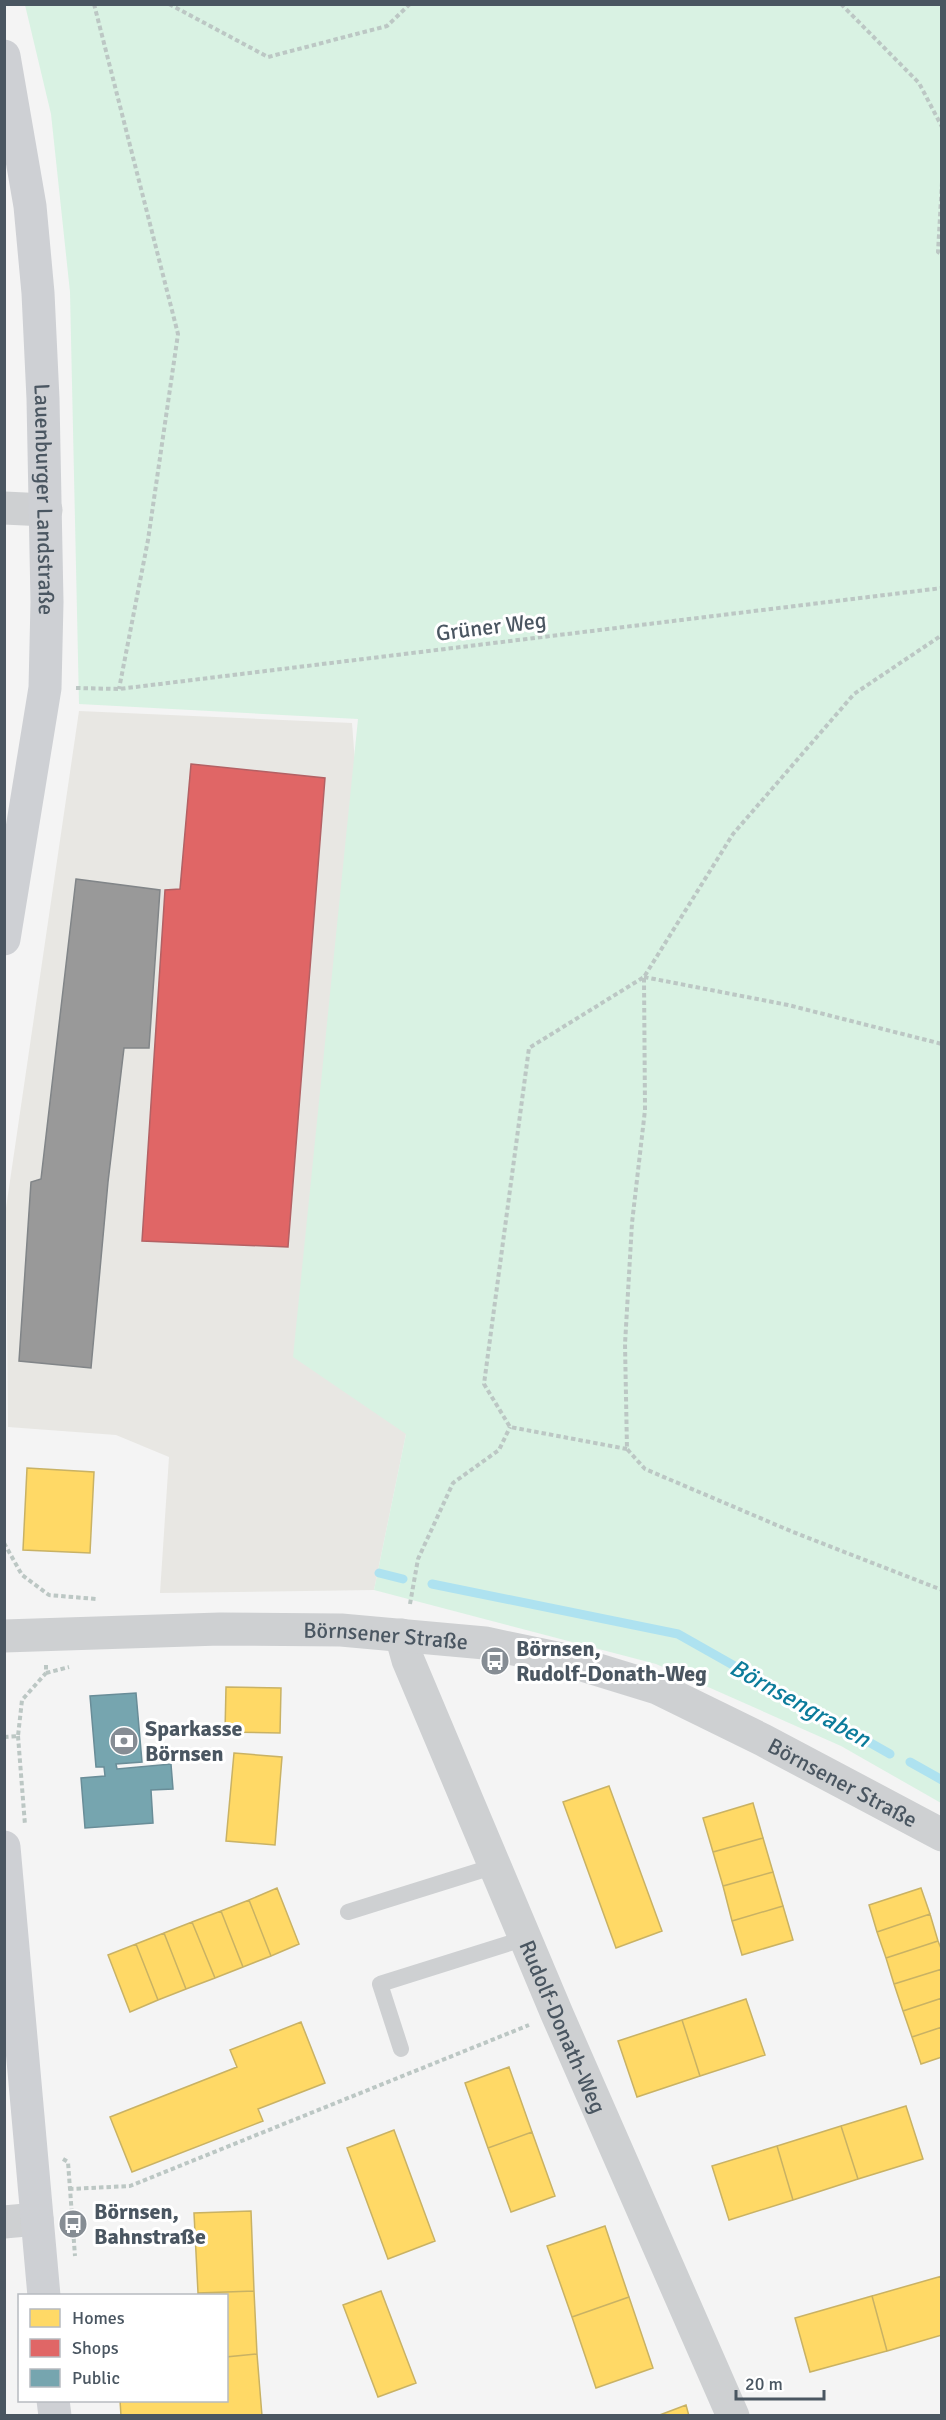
<svg xmlns="http://www.w3.org/2000/svg" width="946" height="2420" font-family="Signika,sans-serif">
<style>
.commercial{fill:#e8e7e3}
.green{fill:#d9f2e3}
.homes{fill:#ffd966;stroke:#c9b264;stroke-width:1.5}
.shops{fill:#e06666;stroke:#b36164;stroke-width:1.5}
.public{fill:#76a5af;stroke:#698d98;stroke-width:1.5}
.industry{fill:#999;stroke:#818588;stroke-width:1.5}
.lines{fill:none;stroke-linecap:round;stroke-linejoin:round}
.stream{stroke:#aee2f0;stroke-width:9}
.path{stroke:#bcc7c4;stroke-width:4;stroke-dasharray:4.5 3;stroke-linecap:butt}
.service{stroke:#ced0d2;stroke-width:16}
.minor{stroke:#ced0d2;stroke-width:33}
.tertiary{stroke:#ced0d2;stroke-width:33}
.secondary{stroke:#ced0d4;stroke-width:33}
.labels{text-anchor:middle;stroke-width:6;stroke-linejoin:round;paint-order:stroke}
.street-label{font-size:22px;fill:#4a5661;stroke:#fff}
.poi-label{font-size:22px;font-weight:bold;fill:#4a5661;stroke:#fff;text-anchor:start}
.water-label{font-size:24px;font-style:italic;fill:#0c7c9b;stroke:#fff}
</style>
<rect width="100%" height="100%" fill="#f4f4f4"/>
<path class="commercial" d="M79 711 352 723 406 1434 374 1590 160 1593 169 1457 116 1435 8 1427 6 1208Z"/>
<path class="green" d="M25 5H941V1803L841 1746 656 1664 374 1590 406 1434 293 1357 358 719 79 704 70 292 51 114Z"/>
<path class="homes" d="M27 1468 94 1472 90 1553 23 1550Z
M226 1687 281 1688 280 1733 225 1732Z
M234 1753 282 1757 275 1845 226 1841Z
M609 1786 662 1931 616 1948 563 1802Z
M753 1803 763 1838 713 1852 703 1818Z
M763 1838 773 1872 723 1886 713 1852Z
M773 1872 783 1906 732 1921 723 1886Z
M277 1888 299 1944 271 1956 249 1900Z
M921 1888 930 1914 877 1932 869 1905Z
M249 1900 271 1956 243 1967 221 1911Z
M783 1906 793 1940 742 1955 732 1921Z
M221 1911 243 1967 215 1978 192 1922Z
M930 1914 938 1941 886 1958 877 1932Z
M192 1922 215 1978 186 1989 164 1933Z
M164 1933 186 1989 158 2000 136 1944Z
M938 1941 942 1951V1969L894 1984 886 1958Z
M136 1944 158 2000 130 2012 108 1955Z
M942 1969V1998L903 2011 894 1984Z
M942 1998V2027L912 2037 903 2011Z
M746 1999 765 2055 700 2076 682 2020Z
M682 2020 700 2076 637 2097 618 2041Z
M301 2022 325 2083 258 2109 263 2121 132 2172 110 2117 237 2067 230 2050Z
M942 2027V2057L921 2064 912 2037Z
M509 2067 532 2132 488 2148 465 2083Z
M906 2106 923 2159 858 2179 841 2126Z
M841 2126 858 2179 793 2200 777 2146Z
M394 2130 435 2241 388 2259 347 2148Z
M532 2132 555 2196 511 2212 488 2148Z
M777 2146 793 2200 729 2220 712 2166Z
M251 2211 254 2291 198 2293 194 2213Z
M605 2226 629 2297 572 2317 547 2246Z
M942 2276V2335L887 2351 872 2296Z
M254 2291 257 2354 226 2357V2296H198V2293Z
M381 2291 416 2383 378 2397 343 2305Z
M872 2296 887 2351 810 2372 795 2318Z
M629 2297 653 2368 596 2388 572 2317Z
M257 2354 262 2416H121L120 2400H226V2357Z
M686 2405 689 2416H657Z"/>
<path class="shops" d="M191 764 325 778 288 1247 142 1241 165 890 180 889Z"/>
<path class="public" d="M136 1693 142 1762 116 1764 117 1769 171 1764 173 1789 151 1790 153 1823 85 1828 81 1778 105 1776 104 1767H96L90 1696Z"/>
<path class="industry" d="M76 879 160 890 149 1048H124L108 1182 91 1368 19 1361 31 1182 41 1179Z"/>
<g class="lines">
<path class="stream" d="M379 1573 403 1579
M432 1584 678 1634 890 1754
M910 1762 942 1780"/>
<path class="path" d="M94 4 178 334 148 540 119 689
M169 4 268 57 387 26 410 4
M841 4 919 83 942 127
M942 182 938 252 942 254
M76 688 119 689 942 588
M644 977 788 1005 942 1044
M644 978 645 1110 632 1223 625 1344 627 1449 645 1469 793 1532 942 1590
M627 1449 510 1427 484 1384 529 1048 644 977 733 834 854 694 942 635
M4 1543 22 1575 49 1595 96 1599
M410 1604 418 1559 453 1483 499 1450 510 1427
M46 1673 69 1667
M18 1736 25 1825
M4 1737 18 1736 22 1700 46 1673V1664
M63 2159 68 2162 75 2256
M69 2189 130 2186 529 2025"/>
<path class="service" d="M348 1912 495 1866
M401 2049 380 1984 526 1938"/>
<g class="minor">
<path d="M4 508 46 510"/>
<path id="s1" d="M401 1635 408 1660 557 2014 733 2416"/>
<path d="M4 2222 37 2219"/>
</g>
<path class="tertiary" id="s2" d="M4 1636 220 1629 341 1630 485 1643 566 1660 657 1688 763 1740 942 1835"/>
<g class="secondary">
<path id="s3" d="M4 56 30 206 38 293 43 399 47 602 45 688 4 939"/>
<path d="M4 1847 44 2296"/>
<path d="M53 2400 55 2416"/>
</g>
</g>
<defs>
<g id="bus-disc" transform="scale(1.5)"><circle r="9.5" fill="#868d94" stroke="#fff"/><path d="M-5-6H5V4H4V6H2V4H-2V6H-4V4H-5ZM-3.5-4V0h7V-4ZM-3.5 1.2v1.5H-2V1.2ZM2 1.2v1.5H3.5V1.2Z" fill="#fff"/></g>
<g id="bank-disc" transform="scale(1.5)"><circle r="9.5" fill="#868d94" stroke="#fff"/><path d="M-6-4H6V4H-6ZM0-2.3a2.3 2.3 0 1 0 0 4.6a2.3 2.3 0 1 0 0-4.6Z" fill="#fff"/></g>
</defs>
<g fill-rule="evenodd">
<use href="#bus-disc" x="495" y="1661"/>
<use href="#bank-disc" x="124" y="1741"/>
<use href="#bus-disc" x="73" y="2224"/>
</g>
<g class="labels">
<g class="street-label">
<text dy="8" stroke="none"><textPath href="#s3" startOffset="446">Lauenburger Landstraße</textPath></text>
<text transform="translate(491 626) rotate(-7)" y="8">Grüner Weg</text>
<text dy="8" stroke="none"><textPath href="#s2" startOffset="382">Börnsener Straße</textPath></text>
<text dy="8" stroke="none"><textPath href="#s2" startOffset="868">Börnsener Straße</textPath></text>
<text dy="8" stroke="none"><textPath href="#s1" startOffset="424">Rudolf-Donath-Weg</textPath></text>
</g>
<g class="poi-label">
<text x="516" y="1656">Börnsen,<tspan x="516" dy="25">Rudolf-Donath-Weg</tspan></text>
<text x="145" y="1736">Sparkasse<tspan x="145" dy="25">Börnsen</tspan></text>
<text x="94" y="2219">Börnsen,<tspan x="94" dy="25">Bahnstraße</tspan></text>
</g>
<g class="water-label">
<text transform="translate(800 1703) rotate(29)" y="8">Börnsengraben</text>
</g>
</g>
<rect width="946" height="2420" fill="none" stroke="#4a5661" stroke-width="12"/>
<rect x="18" y="2294" width="210" height="108" fill="#ffffff" stroke="#b7bbc0" stroke-width="1.5"/>
<rect x="30" y="2309" width="30" height="18" fill="#ffd966" stroke="#b7bbc0" stroke-width="1.5"/>
<text x="72" y="2324" font-size="18" fill="#4a5661">Homes</text>
<rect x="30" y="2339" width="30" height="18" fill="#e06666" stroke="#b7bbc0" stroke-width="1.5"/>
<text x="72" y="2354" font-size="18" fill="#4a5661">Shops</text>
<rect x="30" y="2369" width="30" height="18" fill="#76a5af" stroke="#b7bbc0" stroke-width="1.5"/>
<text x="72" y="2384" font-size="18" fill="#4a5661">Public</text>
<path d="M736 2390v9h88v-9" fill="none" stroke="#4a5661" stroke-width="3"/>
<text x="745" y="2390" font-size="18" fill="#4a5661" stroke="#ffffff" stroke-width="4.5" paint-order="stroke">20 m</text>
</svg>
